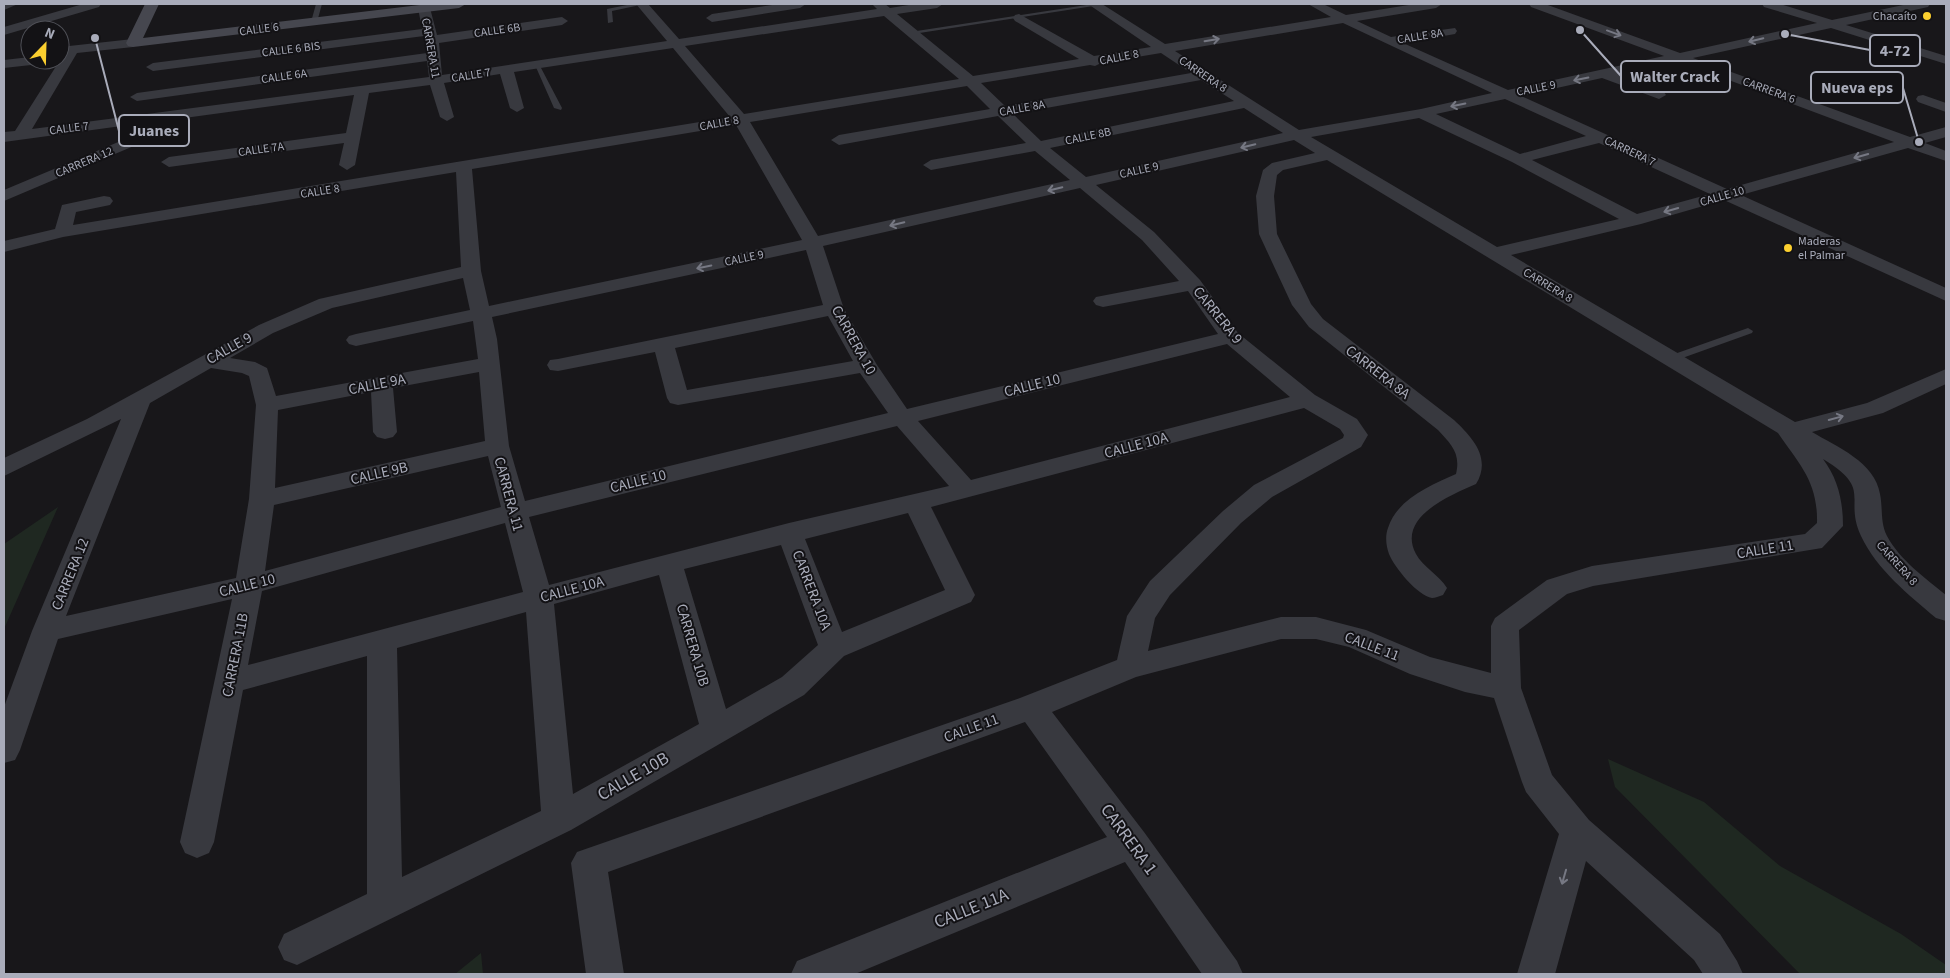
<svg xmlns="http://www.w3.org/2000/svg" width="1950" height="978" font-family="'Source Sans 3',sans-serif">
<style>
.green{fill:#1f2821}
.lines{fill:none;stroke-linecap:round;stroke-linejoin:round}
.lane{fill:#38393f;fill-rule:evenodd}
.street{fill:#38393f;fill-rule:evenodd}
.secondary{fill:#46474f;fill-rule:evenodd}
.oneway{stroke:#767883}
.poi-dot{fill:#fbcf2f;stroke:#131215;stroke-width:2}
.labels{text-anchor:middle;stroke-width:4;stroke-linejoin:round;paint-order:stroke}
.far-poi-label{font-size:12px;fill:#a9acba;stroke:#131215;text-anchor:end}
.far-street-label{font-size:12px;fill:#a9acba;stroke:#131215}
.street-label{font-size:15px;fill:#a9acba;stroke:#131215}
.near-street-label{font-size:18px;fill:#a9acba;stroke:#131215}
.leader{fill:none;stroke:#a9acba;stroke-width:2}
.callout-dot{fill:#a9acba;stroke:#131215;stroke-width:2}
.callout{fill:#131215;stroke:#a9acba;stroke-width:2}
.callout-label{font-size:16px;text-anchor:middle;font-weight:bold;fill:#a9acba}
</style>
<rect width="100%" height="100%" fill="#18171a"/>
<path class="green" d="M58 507 4 629V544Z
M1608 759 1704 802 1780 866 1901 934 1946 965V974H1800L1615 787Z
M481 953 483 974H455Z"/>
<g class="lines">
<path class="lane" d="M316 4H322L317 22 314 24 311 22Z
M632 4H645L612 11 613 22 608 23 607 9Z
M1093 4 1100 5 913 34 910 32Z
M535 65 540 66 562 108 561 110 554 108Z
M1748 328 1753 331 1752 333 1674 361H1666L1665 359 1666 357Z"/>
<path class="street" d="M4 4H18L4 10Z
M83 4H101L99 7 4 35V27Z
M424 4 430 8 437 35 562 17 568 21 562 25 439 43 442 75 667 41 636 4H648L679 39 877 9 872 4H885L890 8 915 4H943L937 8 897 14 973 76 1079 59 1015 21 1013 18 1015 15 1019 14 1094 56 1151 47 1088 4H1102L1165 44 1331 17 1308 4H1323L1346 15 1415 4H1442L1436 8 1357 21 1391 37 1455 28 1457 31 1455 34 1403 43 1508 90 1664 56 1531 7 1529 4H1545L1680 53 1817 23 1764 7 1762 4H1780L1832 20 1908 4H1930L1928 7 1846 25 1946 56V64L1831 28 1693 58 1910 137 1946 127V137L1925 143 1946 151V161L1908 148 1741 195 1946 288V301L1724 200 1641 224 1511 255 1795 422 1867 403 1946 369V384L1883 413 1812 432C1837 447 1875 462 1880 494 1883 509 1880 522 1887 536 1899 559 1926 579 1946 595V621L1936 618C1909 595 1877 570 1861 536 1843 497 1874 490 1823 459 1838 479 1843 501 1843 526L1822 548 1593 586 1567 594 1519 630 1521 688 1552 775 1589 820 1720 934 1737 961 1743 974H1703L1694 960 1586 861 1555 974H1517L1559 834 1526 792 1522 782 1494 698 1465 692 1410 674 1349 647 1316 639H1281L1136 677 1052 712 1144 832 1237 961 1243 974H1202L1125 862 855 974H791L797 961 1107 837 1025 722 608 872 624 974H586L571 863 577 852 1020 698 1117 660 1127 616 1150 581 1223 511 1254 485 1343 438 1344 435 1340 429 1304 408 931 507 975 595 971 602 844 656 804 695 571 830 297 965 284 960 278 947 284 934 367 894V656L243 690 214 842 209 853 197 858 185 853 180 842 232 599 58 639 20 750 15 760 4 763V707L32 631 121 419 4 476V458L87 419 259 325 319 299 461 267 456 172 63 237 4 252V241L55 229 62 205 104 196 110 197 113 201 110 205 76 212 73 225 730 117 673 48 514 72 524 108 517 112 510 108 500 74 444 83 454 117 447 121 440 117 430 85 369 93 355 165 347 170 339 165 344 143 169 167 161 162 169 157 346 133 354 95 177 119 184 123 181 126 4 201V190L173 119 4 142V132L15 131 60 60 62 55H60V47L133 39 139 43 133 47 77 53 32 129 429 77 427 61 137 101 130 97 137 93 427 53 424 36 153 71 146 67 153 63 422 29 418 8ZM884 16 959 79 744 114 685 46ZM1343 23 1492 93 1421 109 1299 130 1175 51ZM1161 53 1191 73 1005 106 981 83 1090 65 1095 66 1101 63ZM1678 61 1894 142 1727 189 1521 96 1602 78 1659 99 1666 95 1664 92 1618 74ZM1201 80 1234 101 1041 141 1013 114ZM967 86 990 109 839 135 831 140 839 145 998 116 1026 143 931 160 923 165 931 170 1035 151 1070 180 818 236 750 122ZM1505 99 1586 136 1520 154 1436 114ZM1244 108 1283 133 1086 177 1050 148ZM1419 118 1512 162 1619 219 1497 247 1311 137ZM736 125 802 240 489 306 481 271 472 169ZM1294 140 1315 153 1272 163 1263 170 1256 196 1259 234 1292 305 1309 327 1438 430C1451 444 1461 453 1456 474 1431 485 1397 499 1388 528 1385 536 1386 546 1389 554 1394 567 1418 596 1432 598 1435 598 1439 596 1443 595L1447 588C1439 575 1423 567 1416 554 1396 517 1451 495 1476 484 1492 458 1472 437 1454 420L1323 319 1311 304 1277 234 1274 196 1277 175 1283 170 1327 160 1778 433C1800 465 1818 482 1817 523L1805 534 1592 566 1547 580 1495 618 1491 626V673L1430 657 1366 630 1316 617H1281L1148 651 1155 618 1170 595 1241 523 1272 497 1361 447 1368 435 1357 419 1315 395 1238 333 1200 280 1154 232 1096 185ZM1599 143 1710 194 1637 214 1532 160ZM1080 188 1142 240 1179 281 1096 297 1093 301 1096 305 1103 307 1188 291 1218 334 907 409 877 365 844 309 823 246ZM806 250 823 305 558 359 550 360 547 365 550 370 558 371 655 352 667 398 670 403 678 405 860 373 888 413 525 501 509 446 497 339 492 317ZM463 278 470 310 356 334 349 336 346 340 349 344 356 346 473 321 478 359 276 396 267 368 255 362 230 358 273 333 332 308ZM828 316 853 361 687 390 675 348ZM1227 344 1290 397 971 480 918 421ZM211 368 242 373 249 376 256 405 249 499 236 578 66 616 150 403ZM479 372 485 441 275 488 278 410 371 392 373 432 377 437 385 439 393 437 397 432 393 388ZM897 426 949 486 789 523 549 585 529 517ZM488 456 501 507 265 571 274 505ZM908 513 945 590 842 632 805 539ZM505 523 523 592 248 665 262 591ZM781 545 818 645 782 677 726 709 684 569ZM659 575 699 724 573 794 554 604ZM526 612 541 811 402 877 397 648Z
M779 4H806L800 8 712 22 706 18 712 14Z
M30 57V60H47L40 64 4 68V60Z
M1923 95 1946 103V112L1918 102 1916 99 1918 96Z"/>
<path class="secondary" d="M145 4H159L143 38 428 4H466L459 8 133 47 128 46 126 43Z"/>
</g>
<defs><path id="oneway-shaft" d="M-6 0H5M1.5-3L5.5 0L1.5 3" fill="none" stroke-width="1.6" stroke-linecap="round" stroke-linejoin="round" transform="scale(1.25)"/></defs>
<g class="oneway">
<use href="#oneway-shaft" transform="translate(1614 33) rotate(20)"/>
<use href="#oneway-shaft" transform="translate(1212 40) rotate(-9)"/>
<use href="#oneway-shaft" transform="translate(1756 40) rotate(167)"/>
<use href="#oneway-shaft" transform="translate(1581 79) rotate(169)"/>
<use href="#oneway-shaft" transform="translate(1458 105) rotate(168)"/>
<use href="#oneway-shaft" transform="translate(1248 146) rotate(167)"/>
<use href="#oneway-shaft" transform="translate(1861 156) rotate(164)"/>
<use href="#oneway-shaft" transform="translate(1055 189) rotate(167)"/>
<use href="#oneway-shaft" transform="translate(1671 210) rotate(164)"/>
<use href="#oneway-shaft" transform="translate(897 224) rotate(167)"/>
<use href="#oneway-shaft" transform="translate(704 267) rotate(168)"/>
<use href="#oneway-shaft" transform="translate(1836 418) rotate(-15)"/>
<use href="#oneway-shaft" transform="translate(1564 877) rotate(106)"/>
</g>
<g class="poi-dot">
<circle cx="1927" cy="16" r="5"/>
<circle cx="1788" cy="248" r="5"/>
</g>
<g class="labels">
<g class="far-poi-label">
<text x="1917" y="20">Chacaíto</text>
<text x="1798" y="245" text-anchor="start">Maderas<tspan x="1798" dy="14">el Palmar</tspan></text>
</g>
<g class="far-street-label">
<text transform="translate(259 29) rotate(-7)" y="4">CALLE 6</text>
<text transform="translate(497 30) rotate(-8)" y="4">CALLE 6B</text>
<text transform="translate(1420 36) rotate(-9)" y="4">CALLE 8A</text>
<text transform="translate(431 48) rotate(80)" y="4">CARRERA 11</text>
<text transform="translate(291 49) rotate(-7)" y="4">CALLE 6 BIS</text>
<text transform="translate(1119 57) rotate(-11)" y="4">CALLE 8</text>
<text transform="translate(1203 74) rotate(34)" y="4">CARRERA 8</text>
<text transform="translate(471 75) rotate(-9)" y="4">CALLE 7</text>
<text transform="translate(284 76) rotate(-8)" y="4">CALLE 6A</text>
<text transform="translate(1536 88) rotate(-11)" y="4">CALLE 9</text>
<text transform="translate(1769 90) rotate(20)" y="4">CARRERA 6</text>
<text transform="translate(1022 108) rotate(-10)" y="4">CALLE 8A</text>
<text transform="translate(719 123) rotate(-10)" y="4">CALLE 8</text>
<text transform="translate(69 128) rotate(-7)" y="4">CALLE 7</text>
<text transform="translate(1088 136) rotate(-12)" y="4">CALLE 8B</text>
<text transform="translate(261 149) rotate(-8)" y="4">CALLE 7A</text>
<text transform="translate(1630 151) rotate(25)" y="4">CARRERA 7</text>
<text transform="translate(84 162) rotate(-23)" y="4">CARRERA 12</text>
<text transform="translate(1139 170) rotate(-13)" y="4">CALLE 9</text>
<text transform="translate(320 191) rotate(-9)" y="4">CALLE 8</text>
<text transform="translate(1722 196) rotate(-16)" y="4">CALLE 10</text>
<text transform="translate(744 258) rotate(-12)" y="4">CALLE 9</text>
<text transform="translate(1548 285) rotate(31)" y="4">CARRERA 8</text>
<text transform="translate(1897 563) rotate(48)" y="4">CARRERA 8</text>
</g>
<g class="street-label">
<text transform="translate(1218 315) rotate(51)" y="5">CARRERA 9</text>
<text transform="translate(854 340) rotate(61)" y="5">CARRERA 10</text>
<text transform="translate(229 348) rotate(-29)" y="5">CALLE 9</text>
<text transform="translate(1378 372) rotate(38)" y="5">CARRERA 8A</text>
<text transform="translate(377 384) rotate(-11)" y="5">CALLE 9A</text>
<text transform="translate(1032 385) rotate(-14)" y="5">CALLE 10</text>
<text transform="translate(1136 445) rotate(-15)" y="5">CALLE 10A</text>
<text transform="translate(379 473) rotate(-13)" y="5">CALLE 9B</text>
<text transform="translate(638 481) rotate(-14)" y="5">CALLE 10</text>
<text transform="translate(509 494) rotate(75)" y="5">CARRERA 11</text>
<text transform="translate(1765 549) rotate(-9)" y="5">CALLE 11</text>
<text transform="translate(70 574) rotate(-68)" y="5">CARRERA 12</text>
<text transform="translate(247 585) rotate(-14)" y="5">CALLE 10</text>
<text transform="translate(572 589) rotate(-15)" y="5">CALLE 10A</text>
<text transform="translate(812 590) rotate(69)" y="5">CARRERA 10A</text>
<text transform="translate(693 645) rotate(74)" y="5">CARRERA 10B</text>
<text transform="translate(1372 646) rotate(21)" y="5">CALLE 11</text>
<text transform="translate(235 655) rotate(-79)" y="5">CARRERA 11B</text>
<text transform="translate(971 728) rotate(-20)" y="5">CALLE 11</text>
</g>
<g class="near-street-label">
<text transform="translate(633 776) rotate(-30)" y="6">CALLE 10B</text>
<text transform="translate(1129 839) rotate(54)" y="6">CARRERA 1</text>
<text transform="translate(971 908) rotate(-22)" y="6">CALLE 11A</text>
</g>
</g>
<path class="leader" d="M1785 34L1870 50M1580 30L1621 76M1919 142L1903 88M95 38L119 131"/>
<g class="callout-dot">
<circle cx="1785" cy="34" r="5"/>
<circle cx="1580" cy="30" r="5"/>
<circle cx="1919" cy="142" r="5"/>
<circle cx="95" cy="38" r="5"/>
</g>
<g class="callout">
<rect x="1870" y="35" width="50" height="31" rx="5"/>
<rect x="1621" y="61" width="109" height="31" rx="5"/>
<rect x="1811" y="72" width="92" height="31" rx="5"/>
<rect x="119" y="115" width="70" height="31" rx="5"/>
</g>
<g class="callout-label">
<text x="1895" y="56">4-72</text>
<text x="1675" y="82">Walter Crack</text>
<text x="1857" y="93">Nueva eps</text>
<text x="154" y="136">Juanes</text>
</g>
<rect width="1950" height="978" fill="none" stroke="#a9acba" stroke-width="10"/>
<g transform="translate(45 45) rotate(23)"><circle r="24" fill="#131215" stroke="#4f5057"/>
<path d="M0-4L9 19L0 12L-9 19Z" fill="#fbcf2f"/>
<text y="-8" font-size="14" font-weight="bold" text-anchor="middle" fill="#a9acba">N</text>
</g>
</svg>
